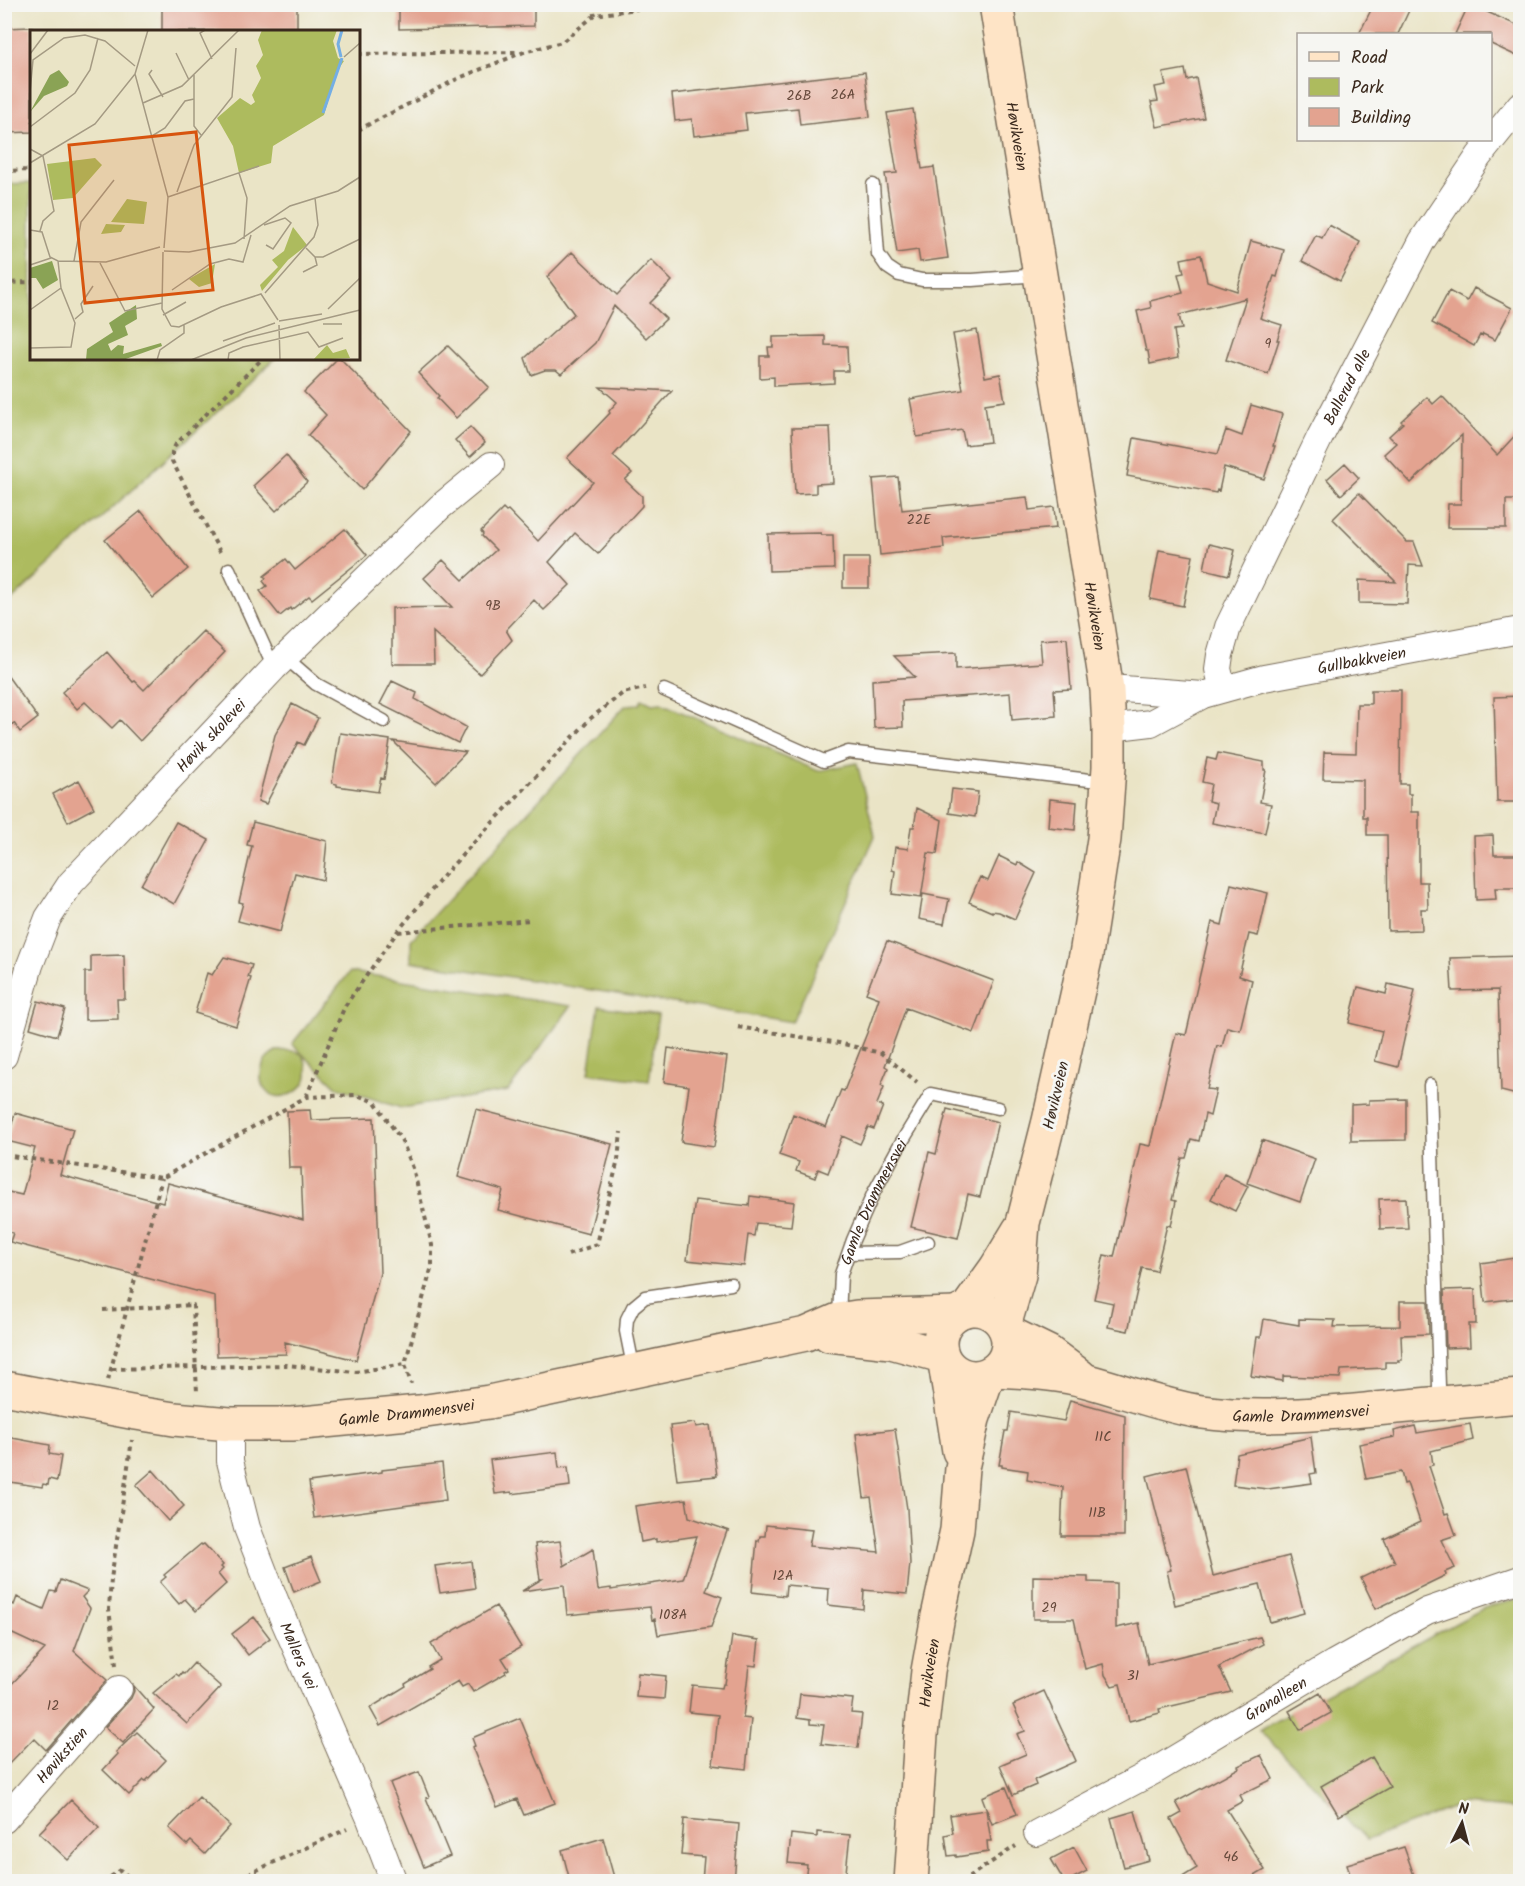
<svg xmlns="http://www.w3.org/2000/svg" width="1525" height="1886" font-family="Kalam,sans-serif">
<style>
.green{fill:#adbb5e;stroke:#74723e;stroke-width:1.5}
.building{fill:#e3a390}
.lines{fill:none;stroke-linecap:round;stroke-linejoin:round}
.service-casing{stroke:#786b59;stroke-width:15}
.minor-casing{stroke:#786b59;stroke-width:28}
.secondary-casing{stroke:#786b59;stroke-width:36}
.path{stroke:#786b59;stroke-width:4;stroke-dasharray:4.5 4.5;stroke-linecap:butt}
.service{stroke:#fff;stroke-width:12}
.minor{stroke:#fff;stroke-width:26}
.secondary{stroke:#fee4c6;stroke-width:33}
.labels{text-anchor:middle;stroke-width:6;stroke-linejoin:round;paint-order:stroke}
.number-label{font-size:14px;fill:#65483a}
.street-label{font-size:16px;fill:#3b2a1e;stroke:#f6f6f2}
.inset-river{fill:none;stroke:#74aee4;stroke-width:3}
.inset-road{fill:none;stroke:#a49a83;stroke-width:1.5}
.view{fill:#d7540e;fill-opacity:0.15;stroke:#d7540e;stroke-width:3}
.inset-edge{fill:none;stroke:#3b2a1e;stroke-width:3}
</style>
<rect width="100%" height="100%" fill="#f6f6f2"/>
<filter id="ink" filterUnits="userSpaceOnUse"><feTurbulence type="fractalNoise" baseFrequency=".0167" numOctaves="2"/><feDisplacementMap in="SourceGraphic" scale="12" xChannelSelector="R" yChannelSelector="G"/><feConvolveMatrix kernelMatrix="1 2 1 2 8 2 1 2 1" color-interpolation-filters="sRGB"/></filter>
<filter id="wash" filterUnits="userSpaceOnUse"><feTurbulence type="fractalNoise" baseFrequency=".008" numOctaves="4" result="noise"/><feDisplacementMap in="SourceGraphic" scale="24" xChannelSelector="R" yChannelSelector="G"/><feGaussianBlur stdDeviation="1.35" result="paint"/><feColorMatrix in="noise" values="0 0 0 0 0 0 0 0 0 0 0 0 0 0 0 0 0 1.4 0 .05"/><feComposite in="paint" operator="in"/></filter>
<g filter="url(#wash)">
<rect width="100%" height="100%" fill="#eae4c6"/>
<path class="green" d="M31 183 32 358 275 359 5 606V184Z
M642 699 652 704 661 703 818 771 857 763 875 836 792 1022 411 961V940L626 705 640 704Z
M350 972 571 1006 508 1091 401 1108 337 1087 292 1044Z
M599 1006 658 1015 649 1081 589 1073Z
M276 1051C293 1050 305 1048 307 1069 307 1074 308 1077 305 1082 292 1103 258 1102 261 1073 263 1061 266 1057 276 1051Z
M1520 1599V1809L1462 1804 1367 1840 1259 1730 1484 1608Z"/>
<g id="blocks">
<path class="building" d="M162 4H297V30L162 32Z
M399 4H534V26L399 29Z
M1374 4H1412L1398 34H1359Z
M1469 4 1521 27V58L1491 44V34H1455Z
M32 27V132L4 133V28Z
M1185 69 1187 80 1196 78 1204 118 1157 127 1151 102 1158 101 1155 87 1166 85 1163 73Z
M865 72 870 117 800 125 798 108 745 113 747 130 694 136 692 119 675 121 672 94Z
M913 109 922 169 934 167 948 258 920 262 918 250 897 253 885 174 897 173 887 113Z
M1329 225 1360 242 1340 281 1302 261 1316 235 1322 238Z
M1251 241 1284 250 1277 277 1274 276 1260 318 1282 325 1277 340H1279L1268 374 1226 360 1246 298 1179 315 1182 329 1174 330 1178 358 1150 364 1148 351H1146L1137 311 1151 308 1150 301 1183 293 1178 274 1184 273 1181 259 1201 255 1207 281 1237 291Z
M572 252 617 295 651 260 672 281 650 303 666 319 646 338 614 306 595 343 561 374 556 370H545L531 375 525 358 574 314 547 277Z
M1474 288 1512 308 1495 340 1483 334 1482 336 1480 335 1474 346 1432 323 1449 291 1467 301Z
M977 330 985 377 1000 374 1005 401 985 404 990 442 965 445 962 430 917 437 910 399 963 390 953 334Z
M825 336V345L847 346 848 371H834V383L774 386V377L760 378V356H769L768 347H773V337Z
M448 346 489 387 456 418 437 398 439 396 418 373Z
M338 358H340L411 431 362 490 308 435 326 415 304 392Z
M600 387 672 391 613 456 632 473 625 480 642 496V506L598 554 575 533 549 562 570 585 544 610 534 600 506 630 512 640 480 674 433 632 434 664H392V608L452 607 424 578 443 560 463 580 496 550 482 536 483 534 481 531 503 509 506 512 508 510 538 541 593 482 567 458 610 413 609 411 617 402Z
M1442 396 1497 455 1521 429V500H1506V528H1447L1448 504H1461L1462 435 1411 483 1384 454 1396 443 1389 436 1403 423 1401 421 1427 397 1433 404Z
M1251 405 1282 414 1273 446H1275L1264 479 1224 467 1219 491 1217 490 1216 493 1127 476 1134 438 1218 454 1226 430 1242 436Z
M470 427 485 443 470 457 455 440Z
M830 427 833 483 816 484V493L795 494 792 428Z
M286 455 307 482 276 511 253 486Z
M1345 463 1359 478 1341 495 1327 479Z
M898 477 902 510 1027 497 1029 510 1054 507 1056 528 943 538 944 548 880 555 873 479Z
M1359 493 1407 542H1414L1423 566 1409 565 1407 604 1359 603V580L1396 582 1333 519Z
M141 511 188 569 153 598 105 540Z
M345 529 367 555 312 599 309 596 291 610 290 608 280 616 260 591 267 586 263 581 266 578 264 576 286 559 295 570Z
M821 533V535H833L834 569 769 571 768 534Z
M1209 544 1235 550 1229 575 1204 569Z
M1159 550 1193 556 1183 606 1150 599Z
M843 558H869V588H843Z
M203 631 225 652 140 741 120 720 112 728 85 702 77 709 62 692 107 652 133 682 135 681 144 690Z
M1067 638 1071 689 1054 690 1056 716 1012 720 1010 693 902 701 903 727 874 728 872 680 915 677 894 656 956 653V669L1042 663 1040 640Z
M4 671 38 718 20 732 14 723 4 729Z
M392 681 417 693 415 699 466 727 458 743 380 704Z
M1371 690H1401L1400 784H1408V794H1411V812H1419V882H1427L1428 909H1421L1422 930 1388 931 1387 835H1367V817H1363V780L1323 779 1324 752 1356 753 1357 704H1371Z
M1521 696V802H1497L1494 697Z
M292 704 318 718 304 745 298 742 266 804 258 801 275 735Z
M340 733 390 740 384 779 381 778 378 792 337 786V784L332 783Z
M393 741 466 752 436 783Z
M1218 753 1264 762V770H1266L1260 802 1271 804 1265 833 1212 823 1216 803 1208 801 1211 784 1202 782 1207 758 1216 760Z
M79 780 94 808 68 822 53 794Z
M952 789 978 792 975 817 949 813Z
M1050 799 1077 802 1075 830 1048 827Z
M917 808 942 820 937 854 928 853 921 898 892 894 895 871 892 870 895 847 908 849 911 827H914Z
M176 822 209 840 174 904 141 885Z
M253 822 327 841 323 880 295 873 280 932 238 921 243 903 239 902 252 846 247 845Z
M1493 835 1494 855H1521V888H1495L1496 899 1476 900 1474 836Z
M999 856 1017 865 1018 862 1036 873 1015 919 999 912 992 911V912L969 902 980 877 988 881Z
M1231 884 1268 893 1258 936 1249 934 1239 976 1252 980 1240 1030 1227 1027 1222 1047 1217 1046 1207 1089 1216 1090 1210 1116 1205 1114 1199 1141 1191 1139 1186 1158H1182L1172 1200 1176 1201 1171 1226 1167 1225 1156 1271 1142 1268 1128 1331 1108 1327 1113 1303 1094 1299 1104 1255 1114 1257 1140 1144 1150 1146 1176 1033 1186 1035 1212 922 1222 925Z
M923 894 949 899 944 924 919 919Z
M887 941 994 981 974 1033 906 1008 885 1066 888 1068 881 1085 884 1087 877 1104 883 1106 874 1129 868 1127 860 1144 842 1136 828 1173 818 1169 815 1178 796 1171 799 1162 779 1155 793 1114 826 1127 841 1090 844 1091 867 1033 879 998 866 993Z
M124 955 125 999H117L118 1019 85 1020V972H91V956Z
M1521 956V1096L1501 1091 1498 990 1452 991 1450 958Z
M224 957 252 965 248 977 251 978 236 1026 195 1013 207 973 212 975Z
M1388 984 1415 990 1398 1067 1375 1061 1382 1031 1349 1023 1358 987 1386 994Z
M38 1001 65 1009 57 1036 30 1028Z
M668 1048 727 1057 714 1147 681 1142 689 1086 664 1082Z
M1406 1099V1140L1351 1141V1105L1369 1104V1100Z
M476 1109 612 1144 589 1234 498 1210 503 1190 458 1177Z
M947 1109 998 1122 980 1197 968 1194 958 1238 911 1227 929 1152 936 1154Z
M310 1110 311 1120 374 1118 380 1273 356 1360 285 1342 286 1354 217 1356 215 1296 10 1242 13 1233 4 1231V1191L22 1195 35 1148 7 1141 15 1113 73 1129 60 1175 163 1203 168 1183 303 1220 301 1168H289L287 1111Z
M1262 1140 1315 1159 1300 1202 1247 1183Z
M1224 1174 1248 1186 1235 1211 1211 1199Z
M750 1196 794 1202 791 1226 756 1223 754 1236 748 1235 744 1266 687 1260 695 1200 749 1206Z
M1406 1198 1408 1228 1380 1229 1379 1199Z
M1521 1257V1298L1485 1302 1481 1263Z
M1475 1289 1476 1324H1469L1470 1347 1446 1348 1444 1290Z
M1400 1301H1428L1429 1334 1401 1335 1402 1360H1398L1399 1362H1385V1368L1341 1370 1340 1378 1283 1376V1381L1251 1376 1257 1337H1261L1264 1319 1299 1325V1319L1335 1320 1334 1327 1400 1326Z
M1070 1400 1125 1415 1124 1536H1061L1063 1487 1027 1480 1028 1471 1002 1467V1465H999L1005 1431H1008L1011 1412 1064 1421Z
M695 1423 696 1427 710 1425 717 1476 677 1480 670 1426Z
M1470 1424 1473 1440 1431 1451 1433 1465 1429 1466 1445 1514 1448 1513 1456 1535 1441 1540 1455 1568 1445 1572 1446 1575 1376 1609 1361 1578 1395 1562 1384 1539 1420 1522 1407 1483 1404 1484 1401 1472 1366 1479 1359 1444 1395 1437 1394 1431 1415 1426 1417 1433Z
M895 1429 907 1509 910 1563 907 1594 864 1590 863 1609 828 1605 829 1589 786 1585 785 1596 752 1592 757 1540 759 1541 760 1536H765L766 1525 812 1530 809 1546 879 1552 871 1497 864 1498 856 1434Z
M7 1437 50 1445 49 1454 61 1456 57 1481 49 1479 48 1485 43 1484 42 1487 4 1481V1452Z
M1311 1437 1316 1473 1310 1474 1312 1483 1268 1489 1233 1485 1237 1454Z
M557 1452 559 1468 568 1467 570 1486 512 1494V1492L495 1494 490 1460Z
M442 1463 446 1500 314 1518 309 1482 382 1472V1470Z
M1186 1466 1213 1576 1289 1556 1304 1613 1270 1622 1260 1584 1175 1605 1167 1571 1171 1570 1147 1476Z
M153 1470 184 1506 168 1521 136 1485Z
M686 1499 689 1517 730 1531H727L706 1591 722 1597 711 1627 658 1635 655 1619 652 1620 650 1607 567 1615 564 1585 522 1591 542 1579H540L535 1544 560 1541 564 1566 593 1549 598 1590 611 1588V1590L683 1579 697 1536 656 1542V1539L641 1542 635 1506Z
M201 1544 202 1545 204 1544 223 1565 221 1567 223 1569 218 1574 226 1584 196 1611 185 1599 179 1604 160 1582 166 1577 164 1575Z
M311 1557 321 1581 294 1592 285 1567Z
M471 1561 475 1588 440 1593 435 1566Z
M1033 1576 1088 1577V1582L1116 1583V1628L1139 1623 1148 1664 1260 1637 1263 1644 1219 1667 1231 1692 1159 1709 1160 1713 1129 1721 1120 1684 1112 1686 1105 1675 1103 1664 1085 1669 1074 1619H1033Z
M60 1580 88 1591 82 1597 90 1608 74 1651 107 1680 46 1750 34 1738 4 1769V1692L45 1649 4 1630V1597L14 1605 17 1597 44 1609 51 1591 56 1592Z
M496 1606 521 1647 502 1658 509 1669 505 1671 506 1673 473 1692 468 1684 462 1687 458 1681 380 1726 370 1708 406 1686 405 1684 430 1669 428 1667 440 1660 431 1644Z
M254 1617 270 1638 248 1655 232 1634Z
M732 1636 759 1640 756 1666 749 1665 743 1718 751 1719 746 1769 713 1765 718 1715 689 1712 692 1685 722 1688 723 1684H725Z
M194 1663 221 1687 187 1724 153 1693 176 1674 179 1676 182 1672 184 1674Z
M638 1673 666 1676 664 1699 636 1697Z
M133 1685 154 1709 123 1743 105 1727 131 1698 134 1691Z
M1044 1691 1076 1761 1034 1780 1036 1785 1013 1795 1000 1765 1026 1754 1017 1734 1025 1731 1013 1705Z
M1320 1693 1331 1713 1300 1730 1289 1711Z
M800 1694 853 1699 851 1713 862 1714 858 1748 821 1744 824 1725 810 1724V1720L797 1718Z
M520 1718 555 1803 524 1815 517 1799 497 1807 472 1747 475 1746 472 1738Z
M137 1732 166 1760 146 1781 144 1780 129 1795 103 1770 118 1754 116 1752Z
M1261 1755 1273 1779 1240 1795 1243 1801 1227 1810 1265 1870 1246 1881H1176L1197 1868 1171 1819 1182 1813 1176 1802 1239 1768 1238 1766Z
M1372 1757 1390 1787 1339 1816 1321 1786Z
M419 1772 429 1797 426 1798 450 1856 424 1867 390 1783Z
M1006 1787 1017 1814 992 1824 982 1797Z
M199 1797 230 1826 205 1854 191 1841 187 1845 169 1828Z
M71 1800 99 1828 68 1860 39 1833Z
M986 1810 991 1841H987L988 1852 956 1857V1855L948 1856 945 1835 953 1833 950 1815Z
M1135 1811 1149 1860 1124 1867 1111 1818Z
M684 1819 739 1824 734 1881H702L704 1857 681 1855Z
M817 1832 850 1835 845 1881H805L807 1865 788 1863 791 1834 817 1837Z
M603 1838 615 1881H570L562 1850Z
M1074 1847 1087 1871 1068 1881H1064L1051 1859Z
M1404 1847 1416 1881H1352L1347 1864Z"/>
</g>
</g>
<g filter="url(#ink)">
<use href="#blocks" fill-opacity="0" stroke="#786b59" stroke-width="1.5"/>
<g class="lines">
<g class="service-casing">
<g id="service">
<path d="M873 185 878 254 887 267 899 275 922 280H973L1039 275"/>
<path d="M229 569 274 668"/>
<path d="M285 657 316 684 384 721"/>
<path d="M664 690 824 761 848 752 1107 782"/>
<path d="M1430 1085 1439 1387 1441 1402"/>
<path d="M849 1253 900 1252 928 1242"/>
<path id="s1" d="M839 1317 841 1274 853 1240 874 1192 898 1148 931 1094 998 1108"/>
<path d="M634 1371 626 1331 627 1319 633 1307 645 1297 731 1284"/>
</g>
</g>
<g class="minor-casing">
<g id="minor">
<path id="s2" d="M1223 689 1218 669 1220 655 1228 627 1320 437 1422 241 1479 156 1520 105"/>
<path d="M1107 690 1123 689 1203 695"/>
<path id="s3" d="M1109 728 1151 723 1203 695 1264 678 1520 630"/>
<path id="s4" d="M4 1056 30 965 48 918 71 883 274 668 440 507 491 465"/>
<path id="s5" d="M230 1424V1461L247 1528 275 1600 370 1819 394 1882"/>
<path id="s6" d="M4 1820 119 1689"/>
<path id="s7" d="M1037 1833 1156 1770 1334 1663 1427 1611 1520 1579"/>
</g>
</g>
<g class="secondary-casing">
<g id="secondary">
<path id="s8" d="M996 4 1097 626 1107 690 1109 728V767L1104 839 1086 955 1049 1121 1023 1223 1019 1275 1004 1326"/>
<circle cx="974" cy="1343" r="34"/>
<path d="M966 1310 996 1268 1019 1230"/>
<path d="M1007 1332 1048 1352 1080 1376"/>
<path d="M829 1335 891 1342 942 1356"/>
<path d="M945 1363 959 1451"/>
<path id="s9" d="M996 1370C1026 1372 1057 1373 1087 1381 1125 1391 1162 1406 1202 1412 1259 1420 1318 1414 1375 1409 1423 1405 1472 1400 1520 1396"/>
<path id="s10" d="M4 1388 136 1413 174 1419 230 1424H292L419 1412 489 1402 806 1334 838 1320 857 1317 956 1314"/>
<path id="s11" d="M911 1882 921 1735 928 1671 938 1616 957 1530 962 1468 973 1419 988 1375"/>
</g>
</g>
<path class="path" d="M593 4 595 15
M358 54 520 52
M358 130 459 78 524 52 562 42 595 15 671 4
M4 171 32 170
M4 283 32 282
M220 552 172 461V452L176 444 263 358
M398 932 530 920
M738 1027 839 1043 881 1053 917 1082
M306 1097 345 1006 397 932 451 867 591 718 623 693 645 688
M4 1155 162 1178 306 1097 357 1095 375 1102 402 1141 413 1168 432 1245V1266L405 1364 411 1384
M568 1255 597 1244 618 1160 621 1132
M103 1310 193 1305 197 1393
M112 1369 287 1365 356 1372 405 1364
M108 1380 162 1178
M116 1665 109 1609 111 1579 132 1440
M103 1882 121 1870 134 1882
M231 1882 347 1829
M961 1882 1016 1846"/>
<use href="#service" class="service"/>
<use href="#minor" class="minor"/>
<use href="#secondary" class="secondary"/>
</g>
</g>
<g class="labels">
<g class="number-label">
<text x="843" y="99">26A</text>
<text x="799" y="100">26B</text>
<text x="1268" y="348">9</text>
<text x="919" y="524">22E</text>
<text x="493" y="610">9B</text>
<text x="1103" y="1441">11C</text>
<text x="1097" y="1517">11B</text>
<text x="783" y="1580">12A</text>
<text x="1049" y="1612">29</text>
<text x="673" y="1619">108A</text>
<text x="1133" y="1680">31</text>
<text x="53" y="1710">12</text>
<text x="1231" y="1861">46</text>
</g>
<g class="street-label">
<text dy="6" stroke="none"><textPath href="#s8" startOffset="134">Høvikveien</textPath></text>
<text dy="6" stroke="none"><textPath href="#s2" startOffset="332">Ballerud alle</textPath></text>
<text dy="6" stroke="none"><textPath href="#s8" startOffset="620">Høvikveien</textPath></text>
<text dy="6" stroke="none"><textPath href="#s3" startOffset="264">Gullbakkveien</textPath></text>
<text dy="6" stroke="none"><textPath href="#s4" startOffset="390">Høvik skolevei</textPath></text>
<text transform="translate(1055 1095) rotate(-77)" y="6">Høvikveien</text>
<text dy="6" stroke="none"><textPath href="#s1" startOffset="122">Gamle Drammensvei</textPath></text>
<text dy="6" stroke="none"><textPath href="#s9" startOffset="310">Gamle Drammensvei</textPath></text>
<text dy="6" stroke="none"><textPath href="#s10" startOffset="406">Gamle Drammensvei</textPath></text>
<text dy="6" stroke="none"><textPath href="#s5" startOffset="244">Møllers vei</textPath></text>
<text dy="6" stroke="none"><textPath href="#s11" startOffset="210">Høvikveien</textPath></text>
<text dy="6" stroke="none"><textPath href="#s7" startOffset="274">Granalleen</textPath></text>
<text dy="6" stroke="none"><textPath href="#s6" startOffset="87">Høvikstien</textPath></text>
</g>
</g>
<g transform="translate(30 30)">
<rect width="330" height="330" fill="#eae4c6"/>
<path d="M232 0H307L303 11 308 28 314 31 307 41 294 85 243 116 241 133 209 143 203 116 187 88 210 68 221 75 225 72 222 65 231 48 226 36 233 25 228 10ZM65 128 72 135 43 168 23 170 17 134ZM97 169 117 172 114 194 81 192ZM76 194 95 195 91 202 71 204ZM263 197 277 215 258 230 232 261 230 255 248 237 242 230 254 221ZM185 234 182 253 169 257 159 249ZM297 315 303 323 316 319 320 328 283 330Z" fill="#adbb5e"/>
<path d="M29 40 39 52 37 56 14 66 0 82 20 45ZM22 231 28 250 13 259 6 248H1L0 238ZM106 275 107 289 95 296 98 305 78 314 81 321 88 315 94 316 93 324 131 313 132 316 93 330H56L57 319 83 302 79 293Z" fill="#8aa355"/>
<path class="inset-river" d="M311 27 308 14 312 0M293 83 312 28"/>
<path class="inset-road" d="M118 0 105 44 138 167 134 218M175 0 170 3 182 29M146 23 159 50M0 24 18 0M314 27 330 13M122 40 119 44 133 67M164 45V96L171 105M0 62 3 30 34 8 55 5 75 11 105 36M113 73 152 56 209 0M0 97 45 63 60 40 68 8M122 106 135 98 155 71 164 69M0 119 13 126 24 181 13 191 10 201M0 133 65 94 105 44M209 143 217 168 214 209M147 162 164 115 202 67 206 18M138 167 229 136M234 195 255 188 261 193 243 219 236 215M0 200 12 202 20 227 28 231 76 232 130 217M276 218 285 227H293L330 209M134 221 159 222 205 213 260 176 308 161 330 147M133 222 132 279 141 296M44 231 51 192 84 150M70 233 95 281 132 273M0 235 21 228M273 242 287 235 285 227M142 260 180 234 199 229 213 232 221 205M235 263 284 207 288 195 285 168M298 279 330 248M0 280 31 258M133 285 156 272M45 289 53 282 51 274 63 256M249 291 292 284M293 294H312M249 295 250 330M141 296 149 297 191 277 231 264 248 290M193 311 245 293M0 318 41 317 45 293 31 258 28 231M127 330 130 320 154 303V294M161 330 216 308 330 280M198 330 199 323 213 317 278 302 289 317 313 308"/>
<path class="view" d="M166 102 183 260 55 273 39 115Z"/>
<rect width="330" height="330" class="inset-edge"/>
</g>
<rect width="1525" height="1886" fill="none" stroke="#f6f6f2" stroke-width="24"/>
<rect x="1297" y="33" width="195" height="108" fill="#f6f6f2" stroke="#aba49d" stroke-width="1.5"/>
<rect x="1309" y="52" width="30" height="9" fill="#fee4c6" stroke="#aba49d" stroke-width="1.5"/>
<text x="1351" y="63" font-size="18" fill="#3b2a1e">Road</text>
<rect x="1309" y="78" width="30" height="18" fill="#adbb5e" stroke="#aba49d" stroke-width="1.5"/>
<text x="1351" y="93" font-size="18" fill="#3b2a1e">Park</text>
<rect x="1309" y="108" width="30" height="18" fill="#e3a390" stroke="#aba49d" stroke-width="1.5"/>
<text x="1351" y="123" font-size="18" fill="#3b2a1e">Building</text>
<g transform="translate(1462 1823) rotate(6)" stroke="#f6f6f2" stroke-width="4.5" paint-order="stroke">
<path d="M0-4.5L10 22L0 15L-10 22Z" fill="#3b2a1e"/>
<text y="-9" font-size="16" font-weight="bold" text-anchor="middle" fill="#3b2a1e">N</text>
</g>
</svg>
